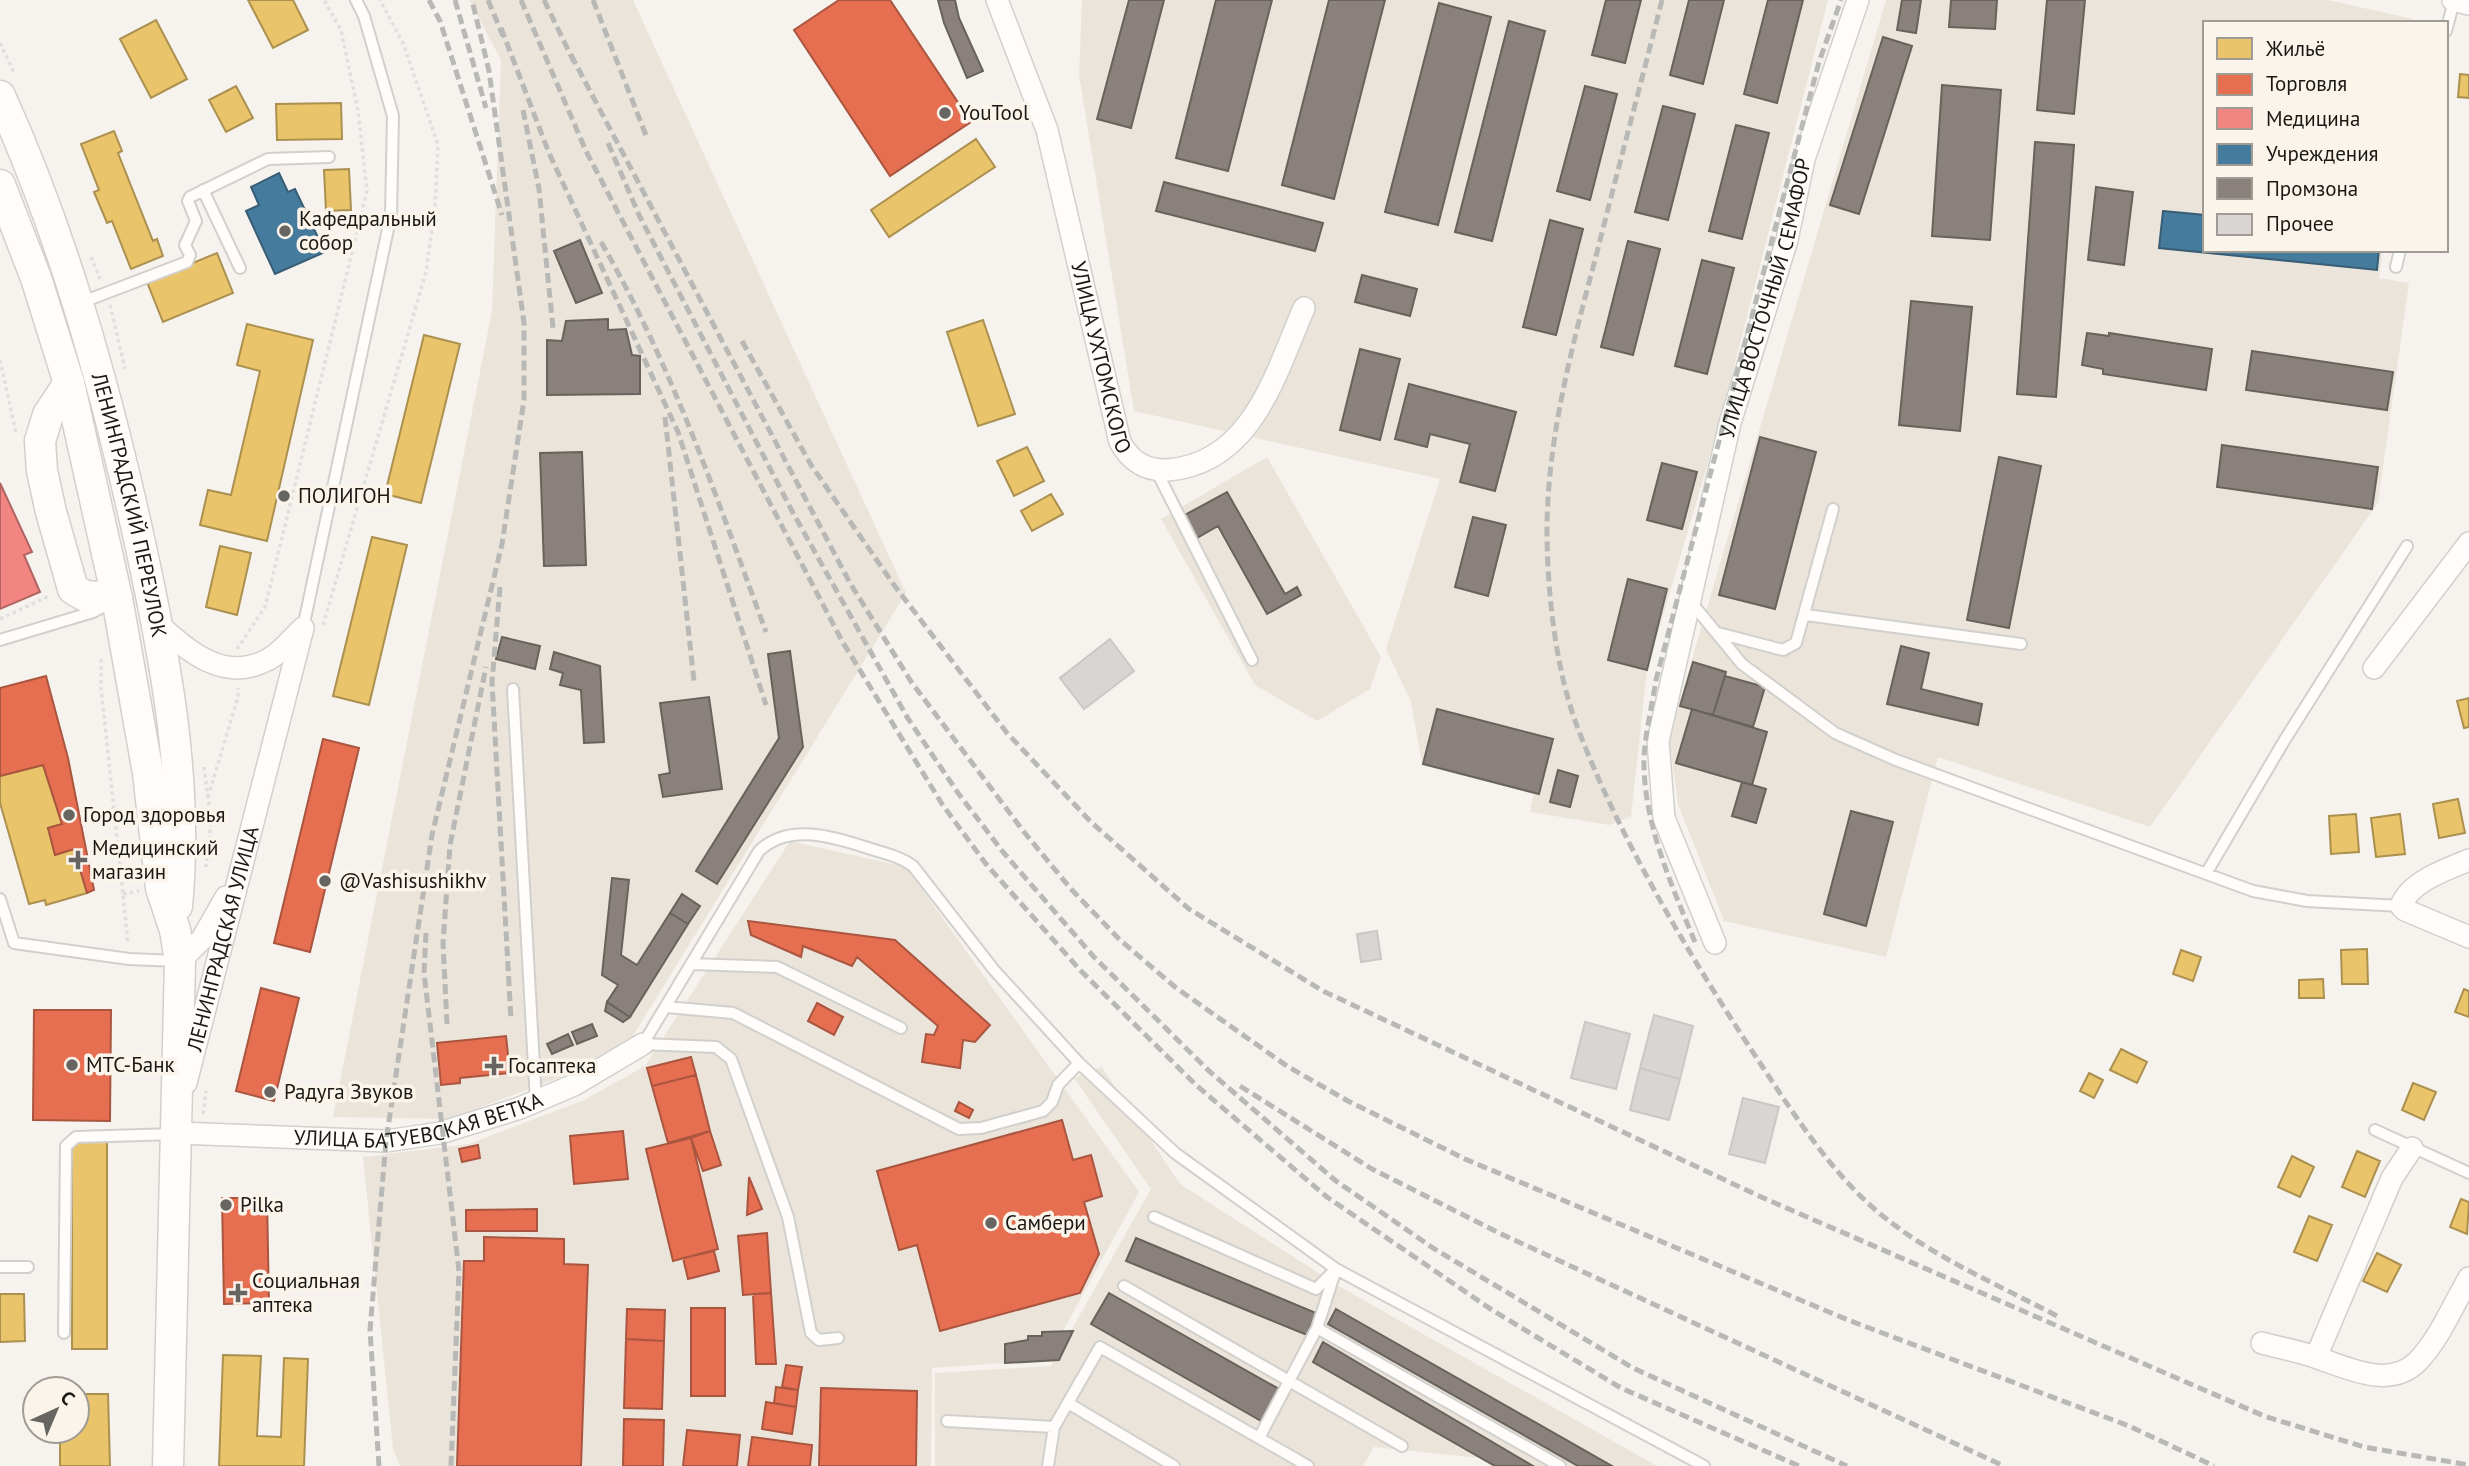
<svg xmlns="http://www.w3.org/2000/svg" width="2469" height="1466" font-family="'PT Sans',sans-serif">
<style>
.built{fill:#ebe4da}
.homes{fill:#e9c46a;stroke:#ab9050;stroke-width:2}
.shops{fill:#e76f51;stroke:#aa553f;stroke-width:2}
.health{fill:#f28482;stroke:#b16461;stroke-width:2}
.public{fill:#457b9d;stroke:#385d74;stroke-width:2}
.industry{fill:#8a817c;stroke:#68625d;stroke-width:2}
.building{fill:#d8d5d2;stroke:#cac8c4;stroke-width:2}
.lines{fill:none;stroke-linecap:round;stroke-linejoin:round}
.lane-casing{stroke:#d2d0cc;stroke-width:14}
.street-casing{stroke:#d2d0cc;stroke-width:24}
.secondary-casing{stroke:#d2d0cc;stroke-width:33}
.path{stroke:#e0dfdd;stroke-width:3.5;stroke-dasharray:3.5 3.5;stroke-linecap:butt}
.lane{stroke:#fefdfc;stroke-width:10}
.street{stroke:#fefdfc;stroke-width:21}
.secondary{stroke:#fefdfc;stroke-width:30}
.rail{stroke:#b8b8b6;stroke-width:5;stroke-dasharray:10 5;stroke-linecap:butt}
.poi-dot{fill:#676561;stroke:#faf4eb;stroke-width:2.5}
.labels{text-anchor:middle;stroke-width:7;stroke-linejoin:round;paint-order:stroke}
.poi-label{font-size:21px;fill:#1a1815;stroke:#faf4eb;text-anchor:start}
.street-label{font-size:21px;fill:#1a1815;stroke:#faf4eb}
</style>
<rect width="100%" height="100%" fill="#f6f3ee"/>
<path class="built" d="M469 0H633L906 593 631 1039 563 1076 450 1119 333 1117 492 311 501 60Z
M1082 0H1828L1720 422 1647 670 1631 817 1609 825 1530 812 1533 794 1422 764 1411 702 1386 649 1440 479 1134 411 1079 75Z
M1886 0H2328L2413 19V23H2205V250H2383L2379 278 2409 283 2378 503 2150 827 1938 757 1886 957 1724 921 1678 804 1669 737Z
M1267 457 1381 657 1370 689 1317 721 1255 685 1161 519Z
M790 841 906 867 1139 1192 1047 1360 932 1368 931 1466H400L393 1449 363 1157 469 1144 584 1100 645 1066Z
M1102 1067 1180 1184 1342 1288 1657 1466H1492L1479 1458 1374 1447 1363 1466H935V1373L1051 1366 1151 1189 1074 1078Z"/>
<path class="homes" d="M248 0H293L308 30 273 48Z
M156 20 187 79 151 98 120 39Z
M2460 74 2469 75V98L2458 97Z
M236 86 253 118 226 132 209 100Z
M341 103 342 139 277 140 276 104Z
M114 131 122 151 118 153 153 241 157 239 163 256 131 269 112 221 107 223 94 192 99 190 81 144Z
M976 139 995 167 889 237 871 210Z
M349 169 351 210 326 211 324 170Z
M217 253 233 293 163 322 147 282Z
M983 320 1015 414 978 426 947 332Z
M247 324 313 340 267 541 200 525 208 490 231 495 260 371 237 365Z
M424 335 460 344 421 503 385 494Z
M1027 447 1044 481 1014 496 997 461Z
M1051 494 1063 514 1032 531 1021 511Z
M372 537 407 545 369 705 333 696Z
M220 546 251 553 237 615 206 607Z
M2469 698V727L2464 728 2457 701Z
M43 765 62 824 48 828 55 855 74 849 87 893 46 905 45 900 29 904 0 803V776Z
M2458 799 2465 833 2439 838 2433 804Z
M2356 814 2359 852 2331 854 2329 816Z
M2400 814 2405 854 2376 857 2371 818Z
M2367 949 2368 984H2342L2341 950Z
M2181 950 2201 957 2193 981 2173 974Z
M2323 979 2324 998H2299V980Z
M2464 989 2469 991V1017L2455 1012Z
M2121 1049 2147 1062 2137 1083 2110 1070Z
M2089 1073 2103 1080 2094 1098 2080 1091Z
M2413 1083 2436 1092 2424 1120 2402 1110Z
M72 1139H107V1349H72Z
M2357 1151 2380 1161 2365 1197 2342 1187Z
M2292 1156 2314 1167 2300 1197 2278 1187Z
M2461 1199 2469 1202 2467 1234 2450 1227Z
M2309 1216 2332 1225 2317 1261 2294 1252Z
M2377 1253 2401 1265 2387 1292 2363 1281Z
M0 1294H24L25 1341 0 1342Z
M223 1355 261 1356 257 1436 281 1437 284 1358 308 1359 304 1466H219Z
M77 1394H108L110 1466H60V1431H77Z"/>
<path class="shops" d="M839 0H890L971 122 890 176 794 30Z
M46 676 68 758 94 890 87 893 74 849 55 855 48 828 62 824 43 765 0 776V688Z
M323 739 359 748 310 952 274 943Z
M748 921 895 940 990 1025 975 1042 963 1040 960 1068 922 1062 926 1034 934 1035 938 1026 857 957 852 966 803 946 801 957 751 935Z
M261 988 299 998 274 1101 236 1091Z
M817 1003 843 1017 834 1035 808 1021Z
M34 1010H111L110 1121 33 1120Z
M506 1036 510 1073 460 1078V1083L441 1085 437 1043Z
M691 1057 696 1075 652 1086 647 1068Z
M696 1075 710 1131 668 1143 652 1086Z
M959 1102 973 1110 969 1118 955 1111Z
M1062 1120 1073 1160 1091 1155 1102 1196 1084 1202 1099 1254 1080 1293 940 1331 917 1245 899 1250 877 1171Z
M623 1131 628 1179 574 1184 570 1136Z
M710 1131 721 1165 703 1171 691 1138Z
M691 1138 718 1249 673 1261 646 1149Z
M478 1145 480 1158 462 1162 459 1149Z
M749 1177 762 1209 747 1215Z
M222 1198H267L269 1303 224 1304Z
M537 1209V1231H466V1210Z
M767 1233 771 1293 743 1295 738 1236Z
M484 1237 564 1239V1264L588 1265 581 1466H457L464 1261H484Z
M714 1251 719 1271 688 1279 683 1258Z
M771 1293 776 1364H756L753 1294Z
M691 1308H725V1396H691Z
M627 1309 665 1310 664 1341 626 1339Z
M626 1339 664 1341 662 1409 624 1408Z
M786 1365 802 1367 798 1390 782 1387Z
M776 1387 798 1390 796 1407 774 1403Z
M821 1388 917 1391 916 1466H819Z
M766 1402 796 1407 792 1434 762 1429Z
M624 1419 664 1420 663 1466H623Z
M687 1430 740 1435 737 1466H683Z
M752 1437 812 1445 810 1466H748Z"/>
<path class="health" d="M0 483 32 552 24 555 40 592 0 609Z"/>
<path class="public" d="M279 173 288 192 295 189 325 252 275 274 246 211 259 205 251 187Z
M2163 211 2205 215V250H2379L2377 270 2159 248Z"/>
<path class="industry" d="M938 0H955L959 18 983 71 967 78 944 23Z
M1129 0H1164L1131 128 1097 119Z
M1216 0H1272L1228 171 1176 158Z
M1329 0H1385L1334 199 1282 185Z
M1606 0H1641L1625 63 1592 55Z
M1689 0H1724L1703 84 1670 75Z
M1768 0H1803L1777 103 1744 94Z
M1902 0H1921L1916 33 1897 30Z
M1951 0H1997L1995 29 1949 27Z
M2047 0H2085L2074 114 2037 110Z
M1439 3 1491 17 1438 225 1385 212Z
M1509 21 1545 31 1492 241 1455 232Z
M1883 37 1912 46 1859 214 1830 205Z
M1942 85 2001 90 1990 240 1932 236Z
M1585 86 1617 94 1590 200 1557 191Z
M1663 106 1695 114 1668 220 1635 212Z
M1736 125 1769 133 1742 239 1709 231Z
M2035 142 2074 145 2056 397 2017 394Z
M1164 182 1323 223 1315 251 1156 211Z
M2096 187 2133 192 2124 265 2088 260Z
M1550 220 1583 229 1556 335 1523 327Z
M580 240 602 293 576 303 554 251Z
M1628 241 1660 249 1633 355 1601 347Z
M1702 260 1734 268 1707 374 1675 366Z
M1362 275 1417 289 1410 316 1355 302Z
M1911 301 1972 307 1960 431 1899 425Z
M608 319V330L626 329 632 355 640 356V394L547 395V340L562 341 566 321Z
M2087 333 2109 336V333L2212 349 2206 390 2103 374V369L2082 365Z
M1360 349 1400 359 1380 440 1340 430Z
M2252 351 2393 372 2387 410 2246 390Z
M1409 384 1516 412 1495 491 1460 482 1470 444 1430 434 1427 447 1395 439Z
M1760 437 1816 452 1775 609 1719 595Z
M2222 445 2378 467 2372 509 2217 487Z
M582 452 586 565 544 566 540 453Z
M1999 457 2041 466 2009 628 1967 620Z
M1662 463 1697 472 1682 529 1647 520Z
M1227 492 1285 594 1297 587 1301 595 1267 614 1218 526 1195 539 1183 516Z
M1473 517 1506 525 1488 596 1455 587Z
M1628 579 1667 589 1647 670 1608 660Z
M502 637 540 646 535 669 496 659Z
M1901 646 1929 653 1921 689 1982 704 1978 725 1887 704Z
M790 651 803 747 717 884 696 871 779 738 768 654Z
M554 652 600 666 604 742 584 743 581 690 560 685 563 673 550 669Z
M1693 662 1726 672 1713 715 1680 706Z
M1725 676 1765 687 1753 727 1713 715Z
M709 697 722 789 663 797 659 775 670 773 660 703Z
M1437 709 1553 739 1539 794 1423 764Z
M1692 709 1767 732 1752 785 1676 763Z
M1558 770 1578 776 1570 807 1550 802Z
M1742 782 1766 789 1756 823 1732 816Z
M1851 811 1893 822 1866 926 1824 914Z
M612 878 629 880 621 955 637 965 670 913 688 924 630 1017 607 1002 618 985 602 975Z
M682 894 700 906 688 924 670 913Z
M607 1002 630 1017 623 1022 605 1011Z
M592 1024 597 1036 577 1044 572 1032Z
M568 1034 573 1045 552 1054 547 1044Z
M1136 1238 1316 1313 1307 1335 1126 1261Z
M1109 1293 1279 1389 1261 1421 1091 1324Z
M1336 1309 1612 1466H1578L1328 1324Z
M1073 1331 1059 1360 1005 1363V1344L1028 1340V1336H1042V1332Z
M1323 1342 1533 1466H1495L1313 1362Z"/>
<path class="building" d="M1110 639 1134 671 1084 709 1060 678Z
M1377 931 1381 959 1361 962 1357 934Z
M1654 1015 1693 1026 1680 1079 1640 1068Z
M1585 1022 1630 1034 1616 1089 1571 1078Z
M1640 1068 1680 1079 1669 1120 1630 1110Z
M1743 1098 1779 1107 1765 1163 1729 1154Z"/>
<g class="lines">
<g class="lane-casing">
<path id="lane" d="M2446 31 2454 1
M203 190 240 268
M2396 267 2400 250
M80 303 187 262 190 255 185 245 196 221 188 201 190 197 268 159 329 157
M1156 470 1252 660
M1690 601 1742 664 1835 733 1896 760 2253 891 2307 901 2401 906
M1806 615 2021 644
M303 628 391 215 393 116 364 16 356 0
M1718 633 1783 650 1796 643 1833 509
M0 640 93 612 106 605
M513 689 536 1102
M2207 872 2284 741 2407 546
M0 899 14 943 129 959 177 961
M692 964 777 967 901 1028
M666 1007 733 1013 959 1129 981 1128 1043 1111 1052 1102 1058 1085 1079 1063
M2375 1130 2469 1173
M1154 1217 1316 1289 1336 1269 1704 1466
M0 1267H28
M1124 1286 1402 1446
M64 1333 66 1146 76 1137 175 1134
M838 1338 819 1340 811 1333 788 1217 731 1059 716 1047 643 1044 759 851C789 822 833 837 868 848 884 853 899 856 913 866L994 970 1079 1063 1175 1153 1336 1269 1317 1328 1560 1466
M1068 1403 1174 1466
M947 1421 1054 1427 1100 1347 1259 1438
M1048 1466 1054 1427
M1308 1466 1259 1438 1317 1328"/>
</g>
<g class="street-casing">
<g id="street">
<path id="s1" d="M997 0 1047 130 1120 442C1131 462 1146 471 1168 470 1252 463 1275 375 1304 308"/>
<path d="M2453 0 2469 4"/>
<path d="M158 624C188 651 224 683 267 660 280 654 292 638 303 628"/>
<path d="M2374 668 2469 543"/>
<path d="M2469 860C2447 869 2409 882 2401 906L2405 910 2469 937"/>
<path id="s2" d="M1715 943 1664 818 1658 741 1730 423 1787 240 1804 159 1858 0"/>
<path d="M180 961 202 939 226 897"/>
<path id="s3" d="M186 1083 303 628"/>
<path id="s4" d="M178 1133 386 1141 440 1133 520 1108 574 1085 643 1044"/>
<path d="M2262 1343C2280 1348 2298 1351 2315 1357 2346 1367 2388 1390 2417 1362 2439 1340 2453 1305 2469 1278"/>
<path d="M2316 1357 2392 1178 2412 1148"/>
</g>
</g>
<g class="secondary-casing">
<g id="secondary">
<path id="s5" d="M0 96C63 235 105 385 138 534 165 656 189 780 177 906"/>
<path d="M0 185 36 278 69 383 117 598 148 773 161 888 175 930 180 961 168 1466"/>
<path d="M69 383 48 415 40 441 42 471 51 512 73 589 85 596 117 598"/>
</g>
</g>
<path class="path" d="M0 43 15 75
M91 257 100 279
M110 305 125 369
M0 360 16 433
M0 619 49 596
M323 625 426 272 435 207 438 145 403 43 380 0
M237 649 265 607 367 191 358 111 341 30 324 0
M101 659V687L128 943
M204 767 211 822 206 867
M208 797 238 697V688
M123 894 139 891
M203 1114 206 1091"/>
<use href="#lane" class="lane"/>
<use href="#street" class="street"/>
<use href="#secondary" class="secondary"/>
<path class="rail" d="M429 0 440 21 502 215
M455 0 486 108
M488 0 503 36
M521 0 586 151 842 641 942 804 986 864 1081 971 1196 1085 1327 1197 1492 1310 1621 1388 1799 1466
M544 0 574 62
M593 0 647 138
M1662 0C1640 87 1617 173 1595 260 1571 350 1546 444 1547 538 1548 598 1556 670 1577 726 1620 841 1696 967 1764 1069 1797 1119 1832 1173 1878 1212 1930 1256 1997 1284 2057 1316
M501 28 549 153 678 432 766 705
M571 55 850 583 912 683 1024 832 1071 889 1120 940 1175 987 1287 1066 1348 1101 1465 1159 1848 1320 2129 1426 2214 1466
M523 110 539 189 553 328
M608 143 639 215 792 511 907 717 958 793 1003 852 1094 957 1209 1071 1336 1181 1433 1248 1633 1368 1847 1466
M601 242C672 365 717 499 766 632
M742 341 811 465 894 585 1007 733 1091 822 1189 909 1323 991 1759 1196 2264 1416 2364 1447 2469 1465
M665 417 694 681
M500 587 492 682 511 1020
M426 933 424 973 459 1271 451 1466
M1695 942C1671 884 1642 820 1644 755 1646 731 1652 705 1656 680L1819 62 1841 0
M447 1024 443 943 450 845 486 667
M1240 1086 1372 1169 1497 1232 2004 1466
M379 1466 370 1330 386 1141 432 835 502 544 524 400V323L489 71 472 0"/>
</g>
<g class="poi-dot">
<circle cx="945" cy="113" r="7"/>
<circle cx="285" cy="231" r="7"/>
<circle cx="284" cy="496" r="7"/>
<circle cx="69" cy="815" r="7"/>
<path d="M74.5 849.5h7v7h7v7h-7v7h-7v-7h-7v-7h7z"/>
<circle cx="325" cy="881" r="7"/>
<circle cx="72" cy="1065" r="7"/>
<path d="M490.5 1055.5h7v7h7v7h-7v7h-7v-7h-7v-7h7z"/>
<circle cx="270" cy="1092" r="7"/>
<circle cx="226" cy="1205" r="7"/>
<circle cx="991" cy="1223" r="7"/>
<path d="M234.5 1282.5h7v7h7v7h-7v7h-7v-7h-7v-7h7z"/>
</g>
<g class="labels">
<g class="poi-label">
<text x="959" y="120">YouTool</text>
<text x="299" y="226">Кафедральный<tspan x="299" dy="24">собор</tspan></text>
<text x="298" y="503">ПОЛИГОН</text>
<text x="83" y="822">Город здоровья</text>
<text x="92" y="855">Медицинский<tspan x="92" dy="24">магазин</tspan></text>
<text x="339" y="888">@Vashisushikhv</text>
<text x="86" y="1072">МТС-Банк</text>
<text x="508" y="1073">Госаптека</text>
<text x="284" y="1099">Радуга Звуков</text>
<text x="240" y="1212">Pilka</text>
<text x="1005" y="1230">Самбери</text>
<text x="252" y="1288">Социальная<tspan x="252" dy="24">аптека</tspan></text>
</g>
<g class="street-label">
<text dy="7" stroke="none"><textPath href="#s2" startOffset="668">УЛИЦА ВОСТОЧНЫЙ СЕМАФОР</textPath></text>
<text dy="7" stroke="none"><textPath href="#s1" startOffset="373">УЛИЦА УХТОМСКОГО</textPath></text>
<text dy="7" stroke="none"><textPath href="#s5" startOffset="430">ЛЕНИНГРАДСКИЙ ПЕРЕУЛОК</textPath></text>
<text dy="7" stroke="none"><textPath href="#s3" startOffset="149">ЛЕНИНГРАДСКАЯ УЛИЦА</textPath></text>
<text dy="7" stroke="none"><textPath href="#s4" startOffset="243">УЛИЦА БАТУЕВСКАЯ ВЕТКА</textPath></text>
</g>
</g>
<rect x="2203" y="21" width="245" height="231" fill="#faf4eb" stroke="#a09c95" stroke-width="2"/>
<rect x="2217" y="38" width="35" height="21" fill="#e9c46a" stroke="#a09c95" stroke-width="2"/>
<text x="2266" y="56" font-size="21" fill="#1a1815">Жильё</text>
<rect x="2217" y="74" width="35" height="21" fill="#e76f51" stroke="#a09c95" stroke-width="2"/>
<text x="2266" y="91" font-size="21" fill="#1a1815">Торговля</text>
<rect x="2217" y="108" width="35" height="21" fill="#f28482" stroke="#a09c95" stroke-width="2"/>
<text x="2266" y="126" font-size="21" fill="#1a1815">Медицина</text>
<rect x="2217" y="144" width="35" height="21" fill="#457b9d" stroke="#a09c95" stroke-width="2"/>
<text x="2266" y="161" font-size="21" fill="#1a1815">Учреждения</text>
<rect x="2217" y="178" width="35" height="21" fill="#8a817c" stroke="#a09c95" stroke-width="2"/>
<text x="2266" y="196" font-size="21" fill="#1a1815">Промзона</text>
<rect x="2217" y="214" width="35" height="21" fill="#d8d5d2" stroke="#a09c95" stroke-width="2"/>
<text x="2266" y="231" font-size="21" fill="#1a1815">Прочее</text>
<g transform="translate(56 1410) rotate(44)"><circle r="33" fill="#faf4eb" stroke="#a09c95" stroke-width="2"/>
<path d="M0-5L12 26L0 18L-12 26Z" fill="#676561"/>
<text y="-10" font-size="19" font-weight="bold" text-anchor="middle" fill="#1a1815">С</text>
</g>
</svg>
